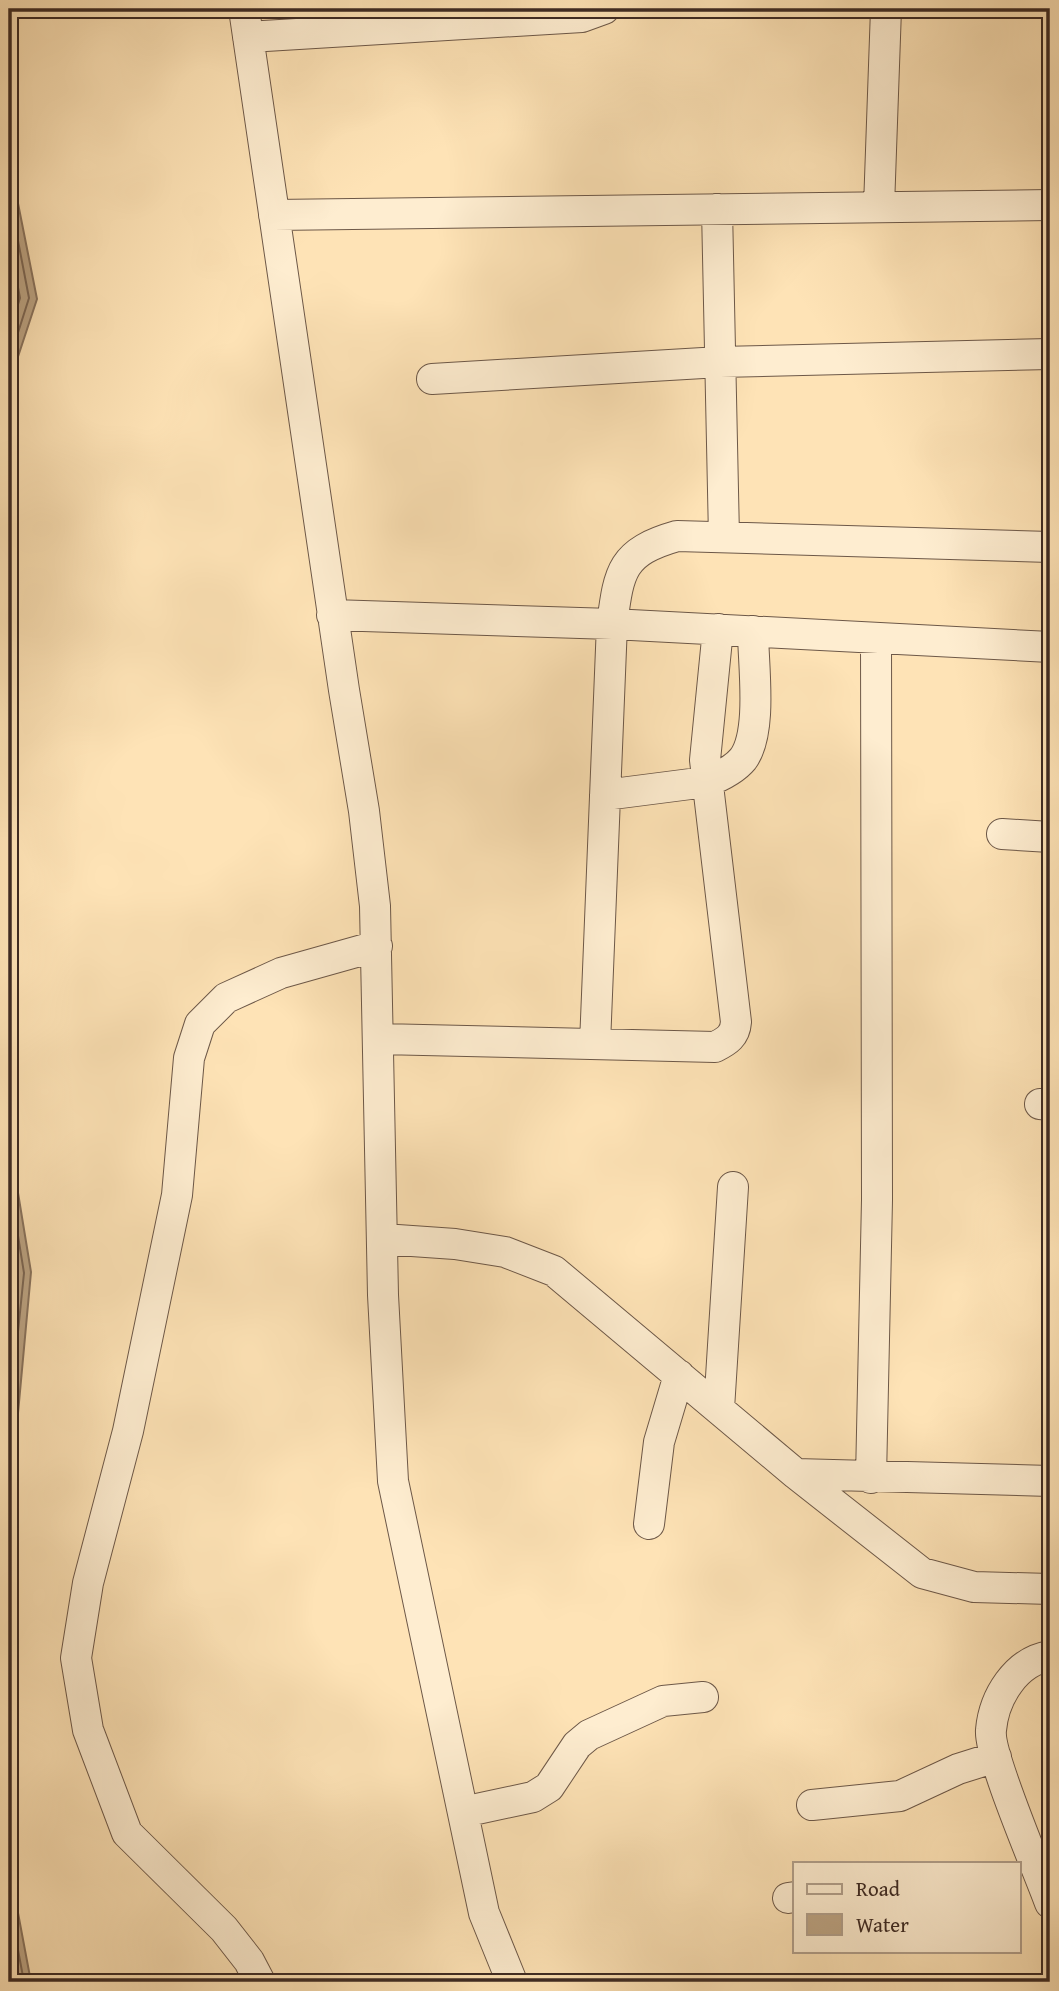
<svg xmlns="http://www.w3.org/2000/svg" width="1059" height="1991" font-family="'Gentium Book Plus',serif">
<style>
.water{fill:#bca484;stroke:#89735d;stroke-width:2}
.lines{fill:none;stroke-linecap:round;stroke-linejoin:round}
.shore{stroke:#7c6754;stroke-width:2}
.street-casing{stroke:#6d5848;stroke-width:32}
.street{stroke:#feedd0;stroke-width:30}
</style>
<rect width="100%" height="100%" fill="#fee3b6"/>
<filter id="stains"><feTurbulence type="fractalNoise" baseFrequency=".00286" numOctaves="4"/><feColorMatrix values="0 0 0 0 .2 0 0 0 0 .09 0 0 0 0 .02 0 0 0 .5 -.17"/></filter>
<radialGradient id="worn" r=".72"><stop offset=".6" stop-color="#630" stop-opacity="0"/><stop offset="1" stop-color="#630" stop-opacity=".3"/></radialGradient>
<path class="water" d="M9 158 37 299 9 384Z
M9 1138 31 1272 18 1413 9 1449Z
M9 1865 31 1982H9Z"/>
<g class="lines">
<path class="shore" d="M9 194 29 298 9 361
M9 239 20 298 9 333
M9 1180 24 1273 9 1420
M9 1233 16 1273 9 1342
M9 1902 24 1982"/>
<g class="street-casing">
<path id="street" d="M244 9 344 690 364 811 375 906 383 1295 393 1481 484 1913 512 1982
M248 37 582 17 604 9
M879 207 886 9
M717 209 724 537
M274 215 1050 205
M432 379 720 362 1050 354
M332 615 612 624 1050 647
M605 795 706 782C719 777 734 770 743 759 763 732 753 664 753 631
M1002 834 1050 837
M380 1039 715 1047C727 1041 735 1036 736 1022L705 760 718 629
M595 1044 612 624C619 571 621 552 677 536L1050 547
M1040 1104 1050 1105
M383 1239 455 1244 505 1252 554 1271 796 1474 1050 1481
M719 1409 733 1187
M796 1474 922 1573 974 1587 1050 1589
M871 1478 877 1200 876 639
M649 1524 659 1442 679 1375
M1050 1656C1016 1661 994 1697 991 1730 988 1755 1039 1872 1050 1903
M812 1805 900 1796 958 1769 996 1757
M463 1812 533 1797 549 1787 577 1745 589 1735 663 1701 703 1697
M788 1898 795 1897
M260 1982 249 1961 224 1929 127 1833 88 1730 76 1658 88 1583 128 1431 177 1195 189 1058 200 1024 226 998 281 973 377 946"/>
</g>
<use href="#street" class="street"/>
</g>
<rect width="1059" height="1991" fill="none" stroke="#fee3b6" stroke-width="35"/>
<rect x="10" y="10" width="1038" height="1970" fill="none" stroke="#3d2a23" stroke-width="3.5"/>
<rect x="18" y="18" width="1024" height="1956" fill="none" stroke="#3d2a23" stroke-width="2"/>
<rect x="793" y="1862" width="228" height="91" fill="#feedd0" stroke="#b19f8b" stroke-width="2"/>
<rect x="807" y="1884" width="35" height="10" fill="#feedd0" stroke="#b19f8b" stroke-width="2"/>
<text x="856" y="1896" font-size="21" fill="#3d2a23">Road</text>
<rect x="807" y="1914" width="35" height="21" fill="#bca484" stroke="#b19f8b" stroke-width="2"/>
<text x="856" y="1932" font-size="21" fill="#3d2a23">Water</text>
<rect width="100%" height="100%" filter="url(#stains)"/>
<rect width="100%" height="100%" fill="url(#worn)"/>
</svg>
